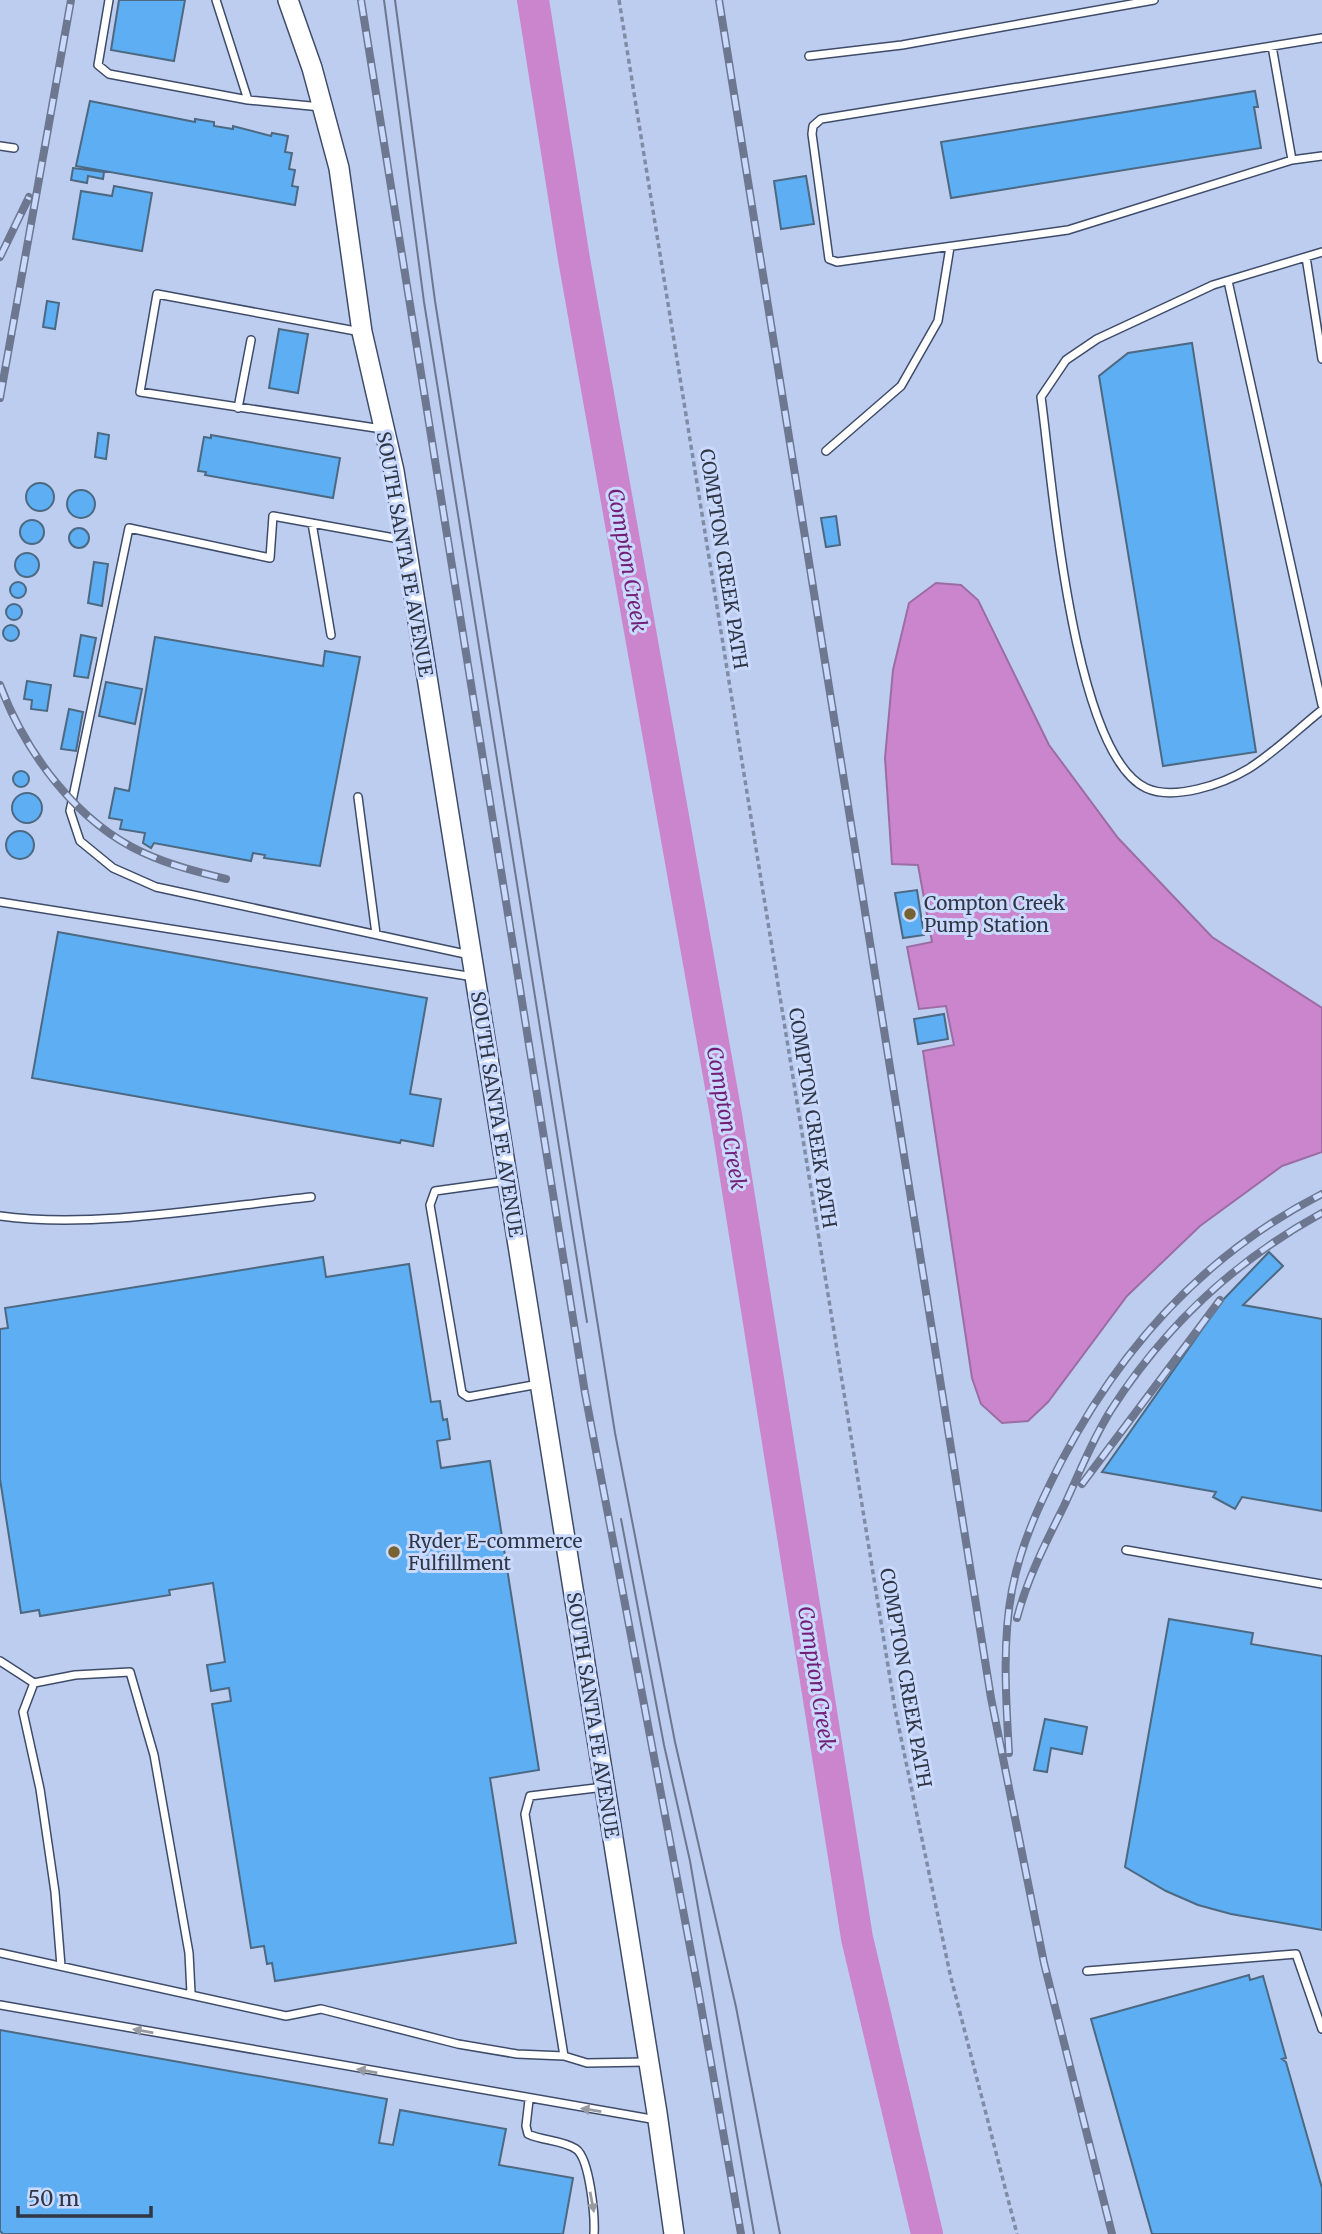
<svg xmlns="http://www.w3.org/2000/svg" width="1322" height="2234" font-family="Merriweather,serif">
<style>
.water{fill:#cb85cd;stroke:#9c6da4;stroke-width:2}
.lines{fill:none;stroke-linecap:round;stroke-linejoin:round}
.river{stroke:#cb85cd;stroke-width:32}
.building{fill:#5daef3;stroke:#4d6982;stroke-width:2}
.service-casing{stroke:#3f4c69;stroke-width:10}
.secondary-casing{stroke:#3f4c69;stroke-width:22}
.path{stroke:#808ca6;stroke-width:3.5;stroke-dasharray:5 3.5;stroke-linecap:butt}
.service{stroke:#fff;stroke-width:7}
.secondary{stroke:#fff;stroke-width:19}
.tram{stroke:#6d778f;stroke-width:2}
.rail-casing{stroke:#6d778f;stroke-width:8}
.rail{stroke:#cadafe;stroke-width:5;stroke-dasharray:16;stroke-linecap:butt}
.oneway{fill:#989aa2}
.poi-dot{fill:#776232;stroke:#cadafe;stroke-width:2.5}
.labels{text-anchor:middle;stroke-width:6;stroke-linejoin:round;paint-order:stroke}
.street-label{font-size:19px;fill:#303644;stroke:#cadafe}
.poi-label{font-size:19px;fill:#303644;stroke:#cadafe;text-anchor:start}
.water-label{font-size:21px;font-style:italic;fill:#731e77;stroke:#cadafe}
</style>
<rect width="100%" height="100%" fill="#bdcdf0"/>
<path class="water" d="M936 583 961 585 978 600 1049 745 1118 838 1212 937 1322 1008V1152L1282 1166 1200 1226 1127 1296 1048 1402 1028 1421 1002 1423 981 1404 972 1378 923 1051 954 1045 946 1006 919 1009 907 947 932 942 918 865 892 864 885 758 893 670 909 603Z"/>
<g class="lines">
<path class="river" d="M533 0 574 259 726 1115 857 1938 927 2234"/>
</g>
<path class="building" d="M119 0H185L174 61 111 50Z
M1255 91 1258 107H1254L1261 148 951 198 941 142Z
M90 101 195 122V119L214 122V126L233 129V126L271 136 272 133 288 136 285 152 292 153 289 169 295 170 292 186 298 187 295 205 76 166Z
M73 168 104 172 103 179 88 176 87 183 71 180Z
M806 176 814 224 781 229 774 181Z
M114 186 152 193 142 251 73 239 81 191 112 196Z
M47 301 59 303 55 329 43 327Z
M279 329 308 334 298 393 269 388Z
M1192 343 1256 752 1163 766 1099 376 1128 353Z
M98 433 109 435 106 459 95 457Z
M211 435 340 458 333 498 205 475 206 472 198 471 204 437 211 438Z
M26 497a14 14 0 1 1 28 0a14 14 0 1 1-28 0Z
M67 504a14 14 0 1 1 28 0a14 14 0 1 1-28 0Z
M836 516 840 545 826 547 821 518Z
M20 532a12 12 0 1 1 24 0a12 12 0 1 1-24 0Z
M69 538a10 10 0 1 1 20 0a10 10 0 1 1-20 0Z
M15 565a12 12 0 1 1 24 0a12 12 0 1 1-24 0Z
M94 562 108 564 102 606 88 603Z
M10 590a8 8 0 1 1 16 0a8 8 0 1 1-16 0Z
M6 612a8 8 0 1 1 16 0a8 8 0 1 1-16 0Z
M3 633a8 8 0 1 1 16 0a8 8 0 1 1-16 0Z
M81 635 96 638 88 678 74 676Z
M155 637 323 666 325 651 360 657 320 866 264 858 265 855 253 853 251 861 154 843 151 848 143 843 145 833 120 829 122 820 109 818 115 788 129 791Z
M27 681 51 685 47 711 31 709 32 700 24 699Z
M106 682 142 689 135 724 99 716Z
M69 709 83 712 76 751 61 749Z
M13 779a8 8 0 1 1 16 0a8 8 0 1 1-16 0Z
M12 808a15 15 0 1 1 30 0a15 15 0 1 1-30 0Z
M6 845a14 14 0 1 1 28 0a14 14 0 1 1-28 0Z
M917 890 924 935 903 938 895 893Z
M58 932 427 998 410 1094 441 1099 433 1146 401 1140 400 1143 32 1078Z
M944 1014 948 1039 918 1044 914 1019Z
M1269 1252 1283 1266 1243 1305 1322 1319V1511L1242 1497 1235 1509 1213 1497 1216 1492 1102 1472 1222 1301Z
M323 1257 326 1277 409 1264 431 1402 440 1401 443 1420 447 1419 450 1439 437 1441 441 1468 490 1461 539 1770 490 1778 516 1943 275 1981 272 1963 267 1964 264 1946 251 1948 212 1704 231 1701 229 1688 211 1691 207 1665 225 1662 213 1583 169 1590 170 1595 40 1616 39 1610 21 1613 0 1479V1329L8 1328 5 1308Z
M1169 1619 1253 1633 1251 1644 1322 1656V1930L1231 1914 1198 1905 1166 1891 1125 1867Z
M1045 1719 1087 1727 1082 1754 1051 1748 1047 1772 1034 1770Z
M1249 1975 1250 1980 1263 1976 1286 2058 1282 2059 1286 2062 1322 2188V2234H1152L1091 2019Z
M0 2030 387 2099 379 2143 393 2145 400 2110 506 2129 499 2165 573 2178 563 2234H3L0 2231Z"/>
<g class="lines">
<g class="service-casing">
<path id="service" d="M109 0 98 65 109 74 248 100
M216 0 248 100 321 107
M1272 46 1292 160 1068 230 837 262 829 259 812 134 813 126 821 119 1322 38
M809 56 902 45 1154 0
M0 146 14 148
M1292 160 1322 156
M1322 252 1213 285 1097 339 1066 360 1041 397C1052 476 1072 753 1146 788 1174 801 1223 784 1248 769 1274 753 1298 729 1322 710
M1306 257 1322 359
M1228 281 1322 705
M361 332 157 294 140 392 382 429
M238 408 251 340
M826 451 901 386 938 321 950 247
M312 523 331 635
M405 540 273 516 270 558 129 528 70 811 80 841 113 868 156 887 470 955
M358 797 376 934
M0 902 474 977
M507 1181 435 1191 430 1205 462 1393 468 1397 539 1384
M0 1216C94 1229 215 1207 311 1197
M1126 1550 1322 1584
M0 1661 34 1683 23 1712 40 1789 55 1892 61 1966
M34 1683 75 1675 130 1672 154 1755 189 1953 191 1993
M604 1787 530 1796 525 1814 564 2056 587 2063 646 2062
M0 1953 286 2016 321 2009 458 2044 517 2054 564 2056
M1087 1971 1296 1954 1322 2029
M0 2005 657 2120
M529 2100 526 2126 528 2134C543 2141 562 2140 576 2149 590 2159 595 2217 594 2234"/>
</g>
<g class="secondary-casing">
<path id="secondary" d="M288 0 312 68 339 168 362 332 394 471 657 2113 674 2234"/>
</g>
<path class="path" d="M619 0 895 1709 950 1974 1017 2234"/>
<use href="#service" class="service"/>
<use href="#secondary" class="secondary"/>
<path class="tram" d="M384 0 424 302 587 1322
M395 0 435 301 615 1433 675 1742 736 2007 780 2234
M621 1519 664 1745 690 1861 754 2234"/>
<g class="rail-casing">
<path id="rail" d="M361 0 585 1393 698 1989 741 2234
M719 0 991 1698 1044 1963 1112 2234
M0 257 29 197
M0 398 71 0
M0 685C25 752 77 823 144 853 170 865 198 872 226 879
M1082 1484 1220 1300
M1017 1618C1027 1579 1046 1542 1064 1506 1079 1474 1092 1440 1111 1410 1165 1326 1234 1261 1322 1213
M1009 1753C1006 1700 1002 1642 1012 1590 1021 1543 1040 1503 1061 1462 1121 1347 1206 1253 1322 1194"/>
</g>
<use href="#rail" class="rail"/>
</g>
<defs><path id="oneway-solid" d="M-6-.8H1V-3.2L6.5 0L1 3.2V.8H-6Z" transform="scale(1.75)"/></defs>
<g class="oneway">
<use href="#oneway-solid" transform="translate(143 2031) rotate(-170)"/>
<use href="#oneway-solid" transform="translate(367 2071) rotate(-170)"/>
<use href="#oneway-solid" transform="translate(591 2110) rotate(-171)"/>
<use href="#oneway-solid" transform="translate(592 2202) rotate(79)"/>
</g>
<g class="poi-dot">
<circle cx="910" cy="914" r="7"/>
<circle cx="394" cy="1552" r="7"/>
</g>
<g class="labels">
<g class="street-label">
<text transform="translate(405 554) rotate(80)" y="7">SOUTH SANTA FE AVENUE</text>
<text transform="translate(724 559) rotate(81)" y="7">COMPTON CREEK PATH</text>
<text transform="translate(497 1114) rotate(81)" y="7">SOUTH SANTA FE AVENUE</text>
<text transform="translate(813 1118) rotate(81)" y="7">COMPTON CREEK PATH</text>
<text transform="translate(906 1678) rotate(80)" y="7">COMPTON CREEK PATH</text>
<text transform="translate(593 1715) rotate(81)" y="7">SOUTH SANTA FE AVENUE</text>
</g>
<g class="poi-label">
<text x="924" y="910">Compton Creek<tspan x="924" dy="22">Pump Station</tspan></text>
<text x="408" y="1548">Ryder E-commerce<tspan x="408" dy="22">Fulfillment</tspan></text>
</g>
<g class="water-label">
<text transform="translate(627 560) rotate(80)" y="7">Compton Creek</text>
<text transform="translate(726 1118) rotate(80)" y="7">Compton Creek</text>
<text transform="translate(816 1678) rotate(81)" y="7">Compton Creek</text>
</g>
</g>
<path d="M18 2206v10h133v-10" fill="none" stroke="#303644" stroke-width="3.5"/>
<text x="28" y="2206" font-size="21" fill="#303644" stroke="#cadafe" stroke-width="5" paint-order="stroke">50 m</text>
</svg>
